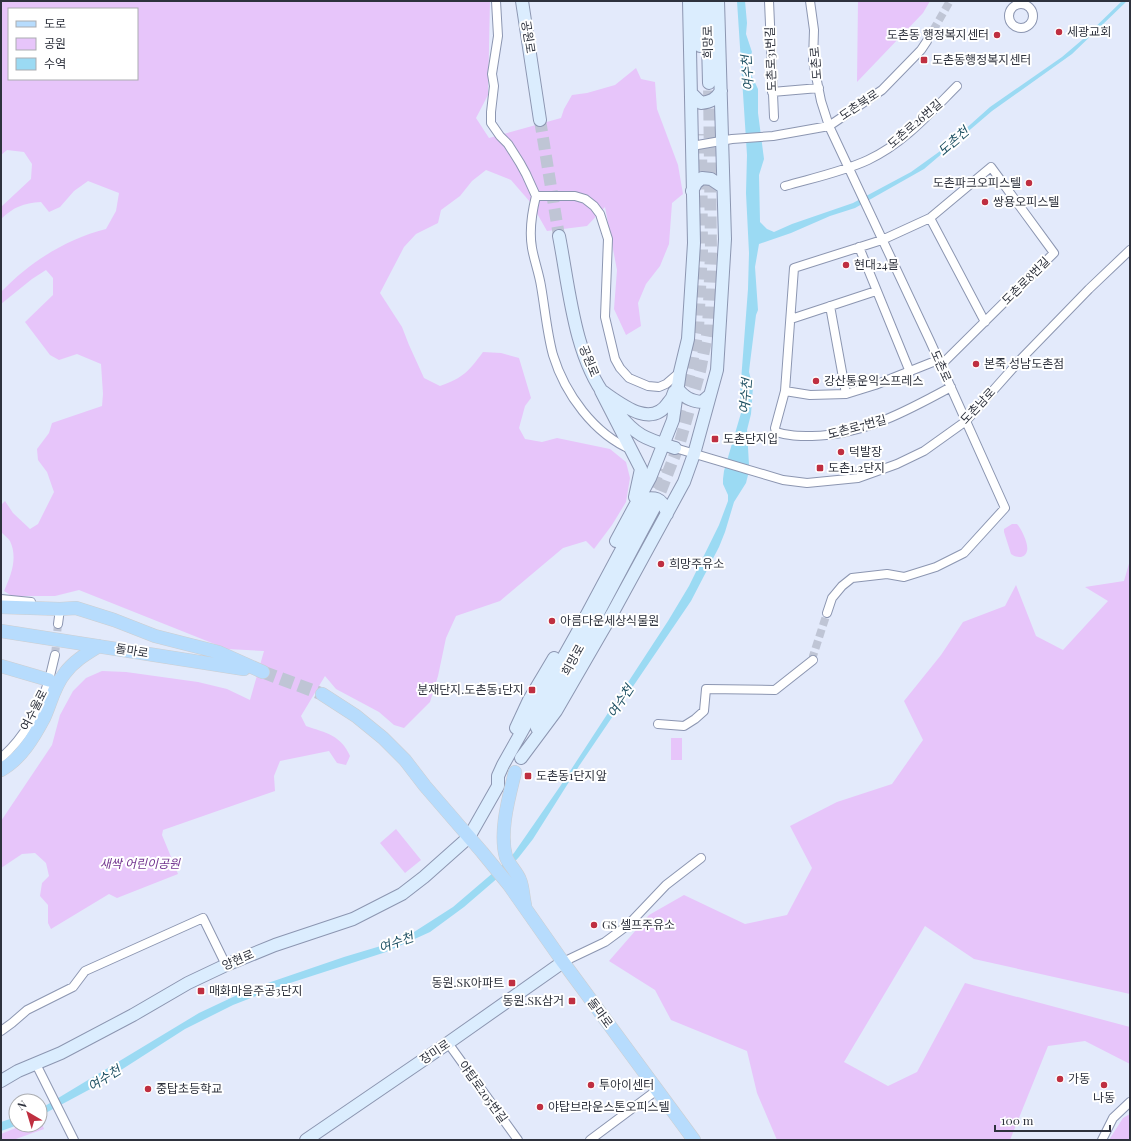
<svg xmlns="http://www.w3.org/2000/svg" width="1131" height="1141" font-family="'Playfair Display','Noto Sans KR',serif">
<style>
.green{fill:#e7c5fa;fill-rule:evenodd}
.water{fill:#9bdaf3}
.lines{fill:none;stroke-linecap:round;stroke-linejoin:round}
.street-tunnel{stroke:#bfc5d5;stroke-width:8;stroke-dasharray:8 4;stroke-linecap:butt}
.secondary-tunnel{stroke:#bfc5d5;stroke-width:12;stroke-dasharray:12 6;stroke-linecap:butt}
.primary-tunnel{stroke:#bfc5d5;stroke-width:13;stroke-dasharray:13 6;stroke-linecap:butt}
.street-casing{stroke:#8c96b1;stroke-width:10}
.secondary-casing{stroke:#8c96b1;stroke-width:14}
.primary-casing{stroke:#cdced0;stroke-width:14}
.street{stroke:#fff;stroke-width:8}
.secondary{stroke:#dbedfe;stroke-width:12}
.primary{stroke:#b7dcfd;stroke-width:13}
.poi-dot{fill:#bf2f40;stroke:#fff;stroke-width:1.5}
.labels{text-anchor:middle;stroke-width:4;stroke-linejoin:round;paint-order:stroke}
.poi-label{font-size:12px;fill:#2e323d;stroke:#fff;text-anchor:start}
.street-label{font-size:12px;fill:#2e323d;stroke:#fff}
.park-label{font-size:12px;font-style:italic;fill:#71338e;stroke:#fff}
.water-label{font-size:13px;font-style:italic;fill:#1f5163;stroke:#fff}
</style>
<rect width="100%" height="100%" fill="#e3eafb"/>
<path class="green" d="M1 1H490L488 95 476 118 489 138 561 118 564 109 572 95 587 93 615 85 636 68 641 79 655 82 657 109 678 165 683 194 672 203 669 244 660 266 646 284 638 303 641 326 626 335 614 309 617 270 605 207 587 226 547 231 531 203 511 180 486 170 472 181 460 196 441 210 438 223 416 234 404 247 380 293 402 327 409 345 424 378 440 386C463 378 469 371 483 352L501 353 519 358 531 398 525 406 519 428 525 439 542 442 557 438 610 449 626 462 630 478 626 502 612 525 594 549 586 541 563 548 500 601 456 616 446 638 438 676 430 702 404 728 394 725 379 712 336 689 325 676 301 716 306 726C326 733 341 735 350 756L346 765 337 763 329 751 280 761 274 776 275 791 163 830 162 835 178 874 117 898 109 894 51 929 48 923V905L40 896 42 883 49 876 46 863 35 853 22 854 1 868V821L52 745 60 715 73 691 86 678 102 671 126 672 198 682 227 689 250 700 264 651 227 649 79 590 55 596H12L4 591C11 575 18 558 10 541 8 538 4 535 1 532V505L5 501 13 513 30 529 38 524 54 492 47 472 38 460 37 449 49 433 52 423 102 406 103 394 101 364 77 354 59 360 50 355 25 322 53 295V278L46 270 32 279 1 304V292C30 262 66 239 106 229L116 211 119 193 88 181 74 191 60 207 49 212 41 202C23 203 14 207 1 219V207L31 179 32 164 24 152 7 150 1 155ZM9 9H137V79H9Z
M858 1H930L923 13 857 82Z
M1012 524H1017C1021 528 1029 544 1027 551 1025 559 1016 558 1011 554L1004 532V529Z
M1130 560V994L974 959 925 926 844 1062 888 1086 917 1072 965 983 1130 1027V1064L1085 1041 1048 1046 1010 1140H777L757 1093 747 1051 671 1020 655 990 609 961 649 915 684 895 745 924 787 915 812 868 790 826 837 802 892 784 923 740 904 701 941 655 963 622 1005 606 1016 585 1036 636 1063 650 1108 601 1085 587 1124 581Z
M671 738H682V760H671Z
M396 829 421 860 405 873 380 843Z
M1130 1114V1139L1109 1140 1123 1118Z
M40 1119 44 1129 13 1140H1V1134L23 1125H40Z"/>
<path class="water" d="M737 1H745L747 23 746 34 752 52 748 63V68L758 89V113L764 159 759 175 760 222 767 229 774 232 792 224 853 203 911 172 943 149 990 107 1062 57 1082 40 1122 1H1127L1072 54 992 111 924 169 855 208 830 216 791 233 759 244 755 267 758 310 756 315 750 363 749 372 753 387 751 414 747 430 749 465 748 475 746 483 734 502 725 532 719 547 691 601 579 766 533 839 519 857 507 870 464 907 430 932 386 952 287 984 233 1005 185 1029 96 1086 40 1116V1109L199 1013 250 989 344 957 384 945 414 932 453 907 501 866 514 853 561 785 668 621 689 586 719 525 728 501V495L723 484V479L724 471 741 413 740 394 748 289 749 253 746 193 747 155Z
M16 1117V1125H18L1 1131V1122Z"/>
<g class="lines">
<path class="street-tunnel" d="M927 41 950 1
M55 655 58 624
M813 660V656L827 613"/>
<path class="secondary-tunnel" d="M540 120 559 236
M677 421 691 369 698 329 702 251 701 134
M646 504 660 468
M654 508 680 442 700 371 708 330 711 252 709 83"/>
<path class="primary-tunnel" d="M263 672 322 694"/>
<g class="street-casing">
<path id="street" d="M496 1 498 36 492 74 494 86 491 112V123L500 136 508 144 520 163 526 174 536 196
M769 1 774 117
M810 1 814 30 813 61 821 101 829 126 930 341 1005 508 964 553 936 567 904 577 887 574 852 578 842 586 832 598 827 613
M1009 16a12 12 0 1 1 24 0a12 12 0 1 1-24 0Z
M772 92 819 88
M692 146 732 139 773 136 829 126 882 90 921 50 927 41
M785 186C813 178 842 172 868 160 903 144 930 113 957 86
M930 218 985 322
M859 247 910 372
M830 306 846 394
M791 319 876 291
M941 365 1054 253 991 167 930 218 882 240 794 268 785 391 775 428 776 432C788 436 799 436 812 436 863 435 907 411 951 387
M785 391 810 395 846 394 875 385 938 360
M675 448 783 480 807 483 858 478 897 464 924 451 966 421 1021 359 1089 289 1130 250
M632 450C594 434 565 394 553 355 547 333 545 309 541 286 539 273 534 260 532 248 529 231 532 212 536 196H575L585 199 594 206 600 214 608 239 605 317 615 359 620 368 629 378 648 386 659 387 666 384 680 372
M1 599 31 602
M55 608 60 609 58 624
M658 724 684 726 695 719 704 711 706 689 775 690 813 660
M1 758C24 738 40 708 49 680 51 672 53 663 55 655
M563 962 605 942 628 925 666 885 701 858
M1 1031 12 1023 27 1010 73 987 85 971 203 918 226 965
M448 1043 518 1140
M36 1064 74 1140
M590 1140 657 1090
M1102 1140 1113 1118 1130 1102"/>
</g>
<g class="secondary-casing">
<path id="secondary" d="M522 1 540 120
M699 1 700 46
M707 1 709 83
M691 93 701 103C711 102 716 99 721 91
M692 191 696 183 702 178 711 179 723 187
M559 236C569 287 574 355 606 397
M677 388C684 397 690 401 702 402L710 395
M601 391 641 469 635 497
M602 391C621 404 651 429 668 403 671 400 673 397 674 392
M618 413C637 437 647 439 675 448
M639 500C654 496 663 497 667 514
M616 541 650 478 673 420 680 372 688 339 694 243 689 1
M516 728 529 700 554 658
M537 728 654 508
M521 758 556 711 612 614 684 482 694 454 717 370 725 239 718 1
M1 1081 18 1071 61 1053 133 1015 188 983 226 965 275 945 353 919 402 894 424 877 469 837 498 786V776L503 765 576 635 646 504
M306 1140 448 1043 563 962"/>
</g>
<g class="primary-casing">
<path id="primary" d="M1 607 60 609 76 608 114 620 155 636 218 652 263 672
M1 631 244 669
M1 666 49 680
M322 694 356 716 383 738 405 760 425 786 482 852 509 885 563 962 694 1140
M1 770C21 759 34 737 44 718 51 703 54 686 65 673 74 661 86 654 99 646
M515 772C509 797 499 831 506 857 509 865 517 872 520 880 523 887 523 897 525 905"/>
</g>
<use href="#street" class="street"/>
<use href="#secondary" class="secondary"/>
<use href="#primary" class="primary"/>
</g>
<g class="poi-dot">
<circle cx="1059" cy="32" r="4"/>
<circle cx="997" cy="35" r="4"/>
<rect x="920" y="56" width="8" height="8" rx="2"/>
<circle cx="1029" cy="183" r="4"/>
<circle cx="985" cy="202" r="4"/>
<circle cx="846" cy="265" r="4"/>
<circle cx="976" cy="364" r="4"/>
<circle cx="816" cy="381" r="4"/>
<rect x="711" y="435" width="8" height="8" rx="2"/>
<circle cx="841" cy="452" r="4"/>
<rect x="816" y="464" width="8" height="8" rx="2"/>
<circle cx="661" cy="564" r="4"/>
<circle cx="552" cy="621" r="4"/>
<rect x="528" y="686" width="8" height="8" rx="2"/>
<rect x="524" y="772" width="8" height="8" rx="2"/>
<circle cx="594" cy="925" r="4"/>
<rect x="508" y="979" width="8" height="8" rx="2"/>
<rect x="197" y="987" width="8" height="8" rx="2"/>
<rect x="568" y="997" width="8" height="8" rx="2"/>
<circle cx="1060" cy="1079" r="4"/>
<circle cx="591" cy="1085" r="4"/>
<circle cx="1104" cy="1085" r="4"/>
<circle cx="148" cy="1089" r="4"/>
<circle cx="540" cy="1107" r="4"/>
</g>
<g class="labels">
<g class="poi-label">
<text x="1067" y="36">세광교회</text>
<text x="989" y="39" text-anchor="end">도촌동 행정복지센터</text>
<text x="932" y="64">도촌동행정복지센터</text>
<text x="1021" y="187" text-anchor="end">도촌파크오피스텔</text>
<text x="993" y="206">쌍용오피스텔</text>
<text x="854" y="269">현대24몰</text>
<text x="984" y="368">본죽 성남도촌점</text>
<text x="824" y="385">강산통운익스프레스</text>
<text x="723" y="443">도촌단지입</text>
<text x="849" y="456">덕발장</text>
<text x="828" y="472">도촌1.2단지</text>
<text x="669" y="568">희망주유소</text>
<text x="560" y="625">아름다운세상식물원</text>
<text x="524" y="694" text-anchor="end">분재단지.도촌동1단지</text>
<text x="536" y="780">도촌동1단지앞</text>
<text x="602" y="929">GS 셀프주유소</text>
<text x="504" y="987" text-anchor="end">동원.SK아파트</text>
<text x="209" y="995">매화마을주공3단지</text>
<text x="564" y="1005" text-anchor="end">동원.SK삼거</text>
<text x="1068" y="1083">가동</text>
<text x="599" y="1089">투아이센터</text>
<text x="156" y="1093">중탑초등학교</text>
<text x="1104" y="1102" text-anchor="middle">나동</text>
<text x="548" y="1111">야탑브라운스톤오피스텔</text>
</g>
<g class="street-label">
<text transform="translate(528 37) rotate(81)" y="4">공원로</text>
<text transform="translate(708 42) rotate(-91)" y="4">희망로</text>
<text transform="translate(771 59) rotate(-92)" y="4">도촌로31번길</text>
<text transform="translate(816 63) rotate(-95)" y="4">도촌로</text>
<text transform="translate(859 105) rotate(-34)" y="4">도촌북로</text>
<text transform="translate(915 124) rotate(-41)" y="4">도촌로26번길</text>
<text transform="translate(1026 281) rotate(-45)" y="4">도촌로8번길</text>
<text transform="translate(589 361) rotate(68)" y="4">공원로</text>
<text transform="translate(941 366) rotate(66)" y="4">도촌로</text>
<text transform="translate(978 406) rotate(-47)" y="4">도촌남로</text>
<text transform="translate(857 427) rotate(-15)" y="4">도촌로7번길</text>
<text transform="translate(132 651) rotate(9)" y="4">돌마로</text>
<text transform="translate(573 660) rotate(-61)" y="4">희망로</text>
<text transform="translate(34 710) rotate(-63)" y="4">여수울로</text>
<text transform="translate(238 960) rotate(-23)" y="4">양현로</text>
<text transform="translate(600 1013) rotate(54)" y="4">돌마로</text>
<text transform="translate(435 1052) rotate(-34)" y="4">장미로</text>
<text transform="translate(483 1092) rotate(54)" y="4">야탑로205번길</text>
</g>
<g class="park-label">
<text x="140" y="868">새싹 어린이공원</text>
</g>
<g class="water-label">
<text transform="translate(747 73) rotate(-94)" y="5">여수천</text>
<text transform="translate(953 141) rotate(-41)" y="5">도촌천</text>
<text transform="translate(745 396) rotate(-85)" y="5">여수천</text>
<text transform="translate(620 701) rotate(-57)" y="5">여수천</text>
<text transform="translate(396 942) rotate(-20)" y="5">여수천</text>
<text transform="translate(104 1078) rotate(-32)" y="5">여수천</text>
</g>
</g>
<rect width="1131" height="1141" fill="none" stroke="#2e323d" stroke-width="4"/>
<rect x="8" y="8" width="130" height="72" fill="#ffffff" stroke="#abadb1"/>
<rect x="16" y="21" width="20" height="6" fill="#b7dcfd" stroke="#abadb1"/>
<text x="44" y="28" font-size="12" fill="#2e323d">도로</text>
<rect x="16" y="38" width="20" height="12" fill="#e7c5fa" stroke="#abadb1"/>
<text x="44" y="48" font-size="12" fill="#2e323d">공원</text>
<rect x="16" y="58" width="20" height="12" fill="#9bdaf3" stroke="#abadb1"/>
<text x="44" y="68" font-size="12" fill="#2e323d">수역</text>
<g transform="translate(28 1113) rotate(322)"><circle r="19" fill="#ffffff" stroke="#abadb1"/>
<path d="M0-3L7 15L0 10L-7 15Z" fill="#bf2f40"/>
<text y="-6" font-size="11" font-weight="bold" text-anchor="middle" fill="#2e323d">N</text>
</g>
<path d="M995 1125v6h115v-6" fill="none" stroke="#2e323d" stroke-width="2"/>
<text x="1001" y="1125" font-size="12" fill="#2e323d" stroke="#ffffff" stroke-width="3" paint-order="stroke">100 m</text>
</svg>
